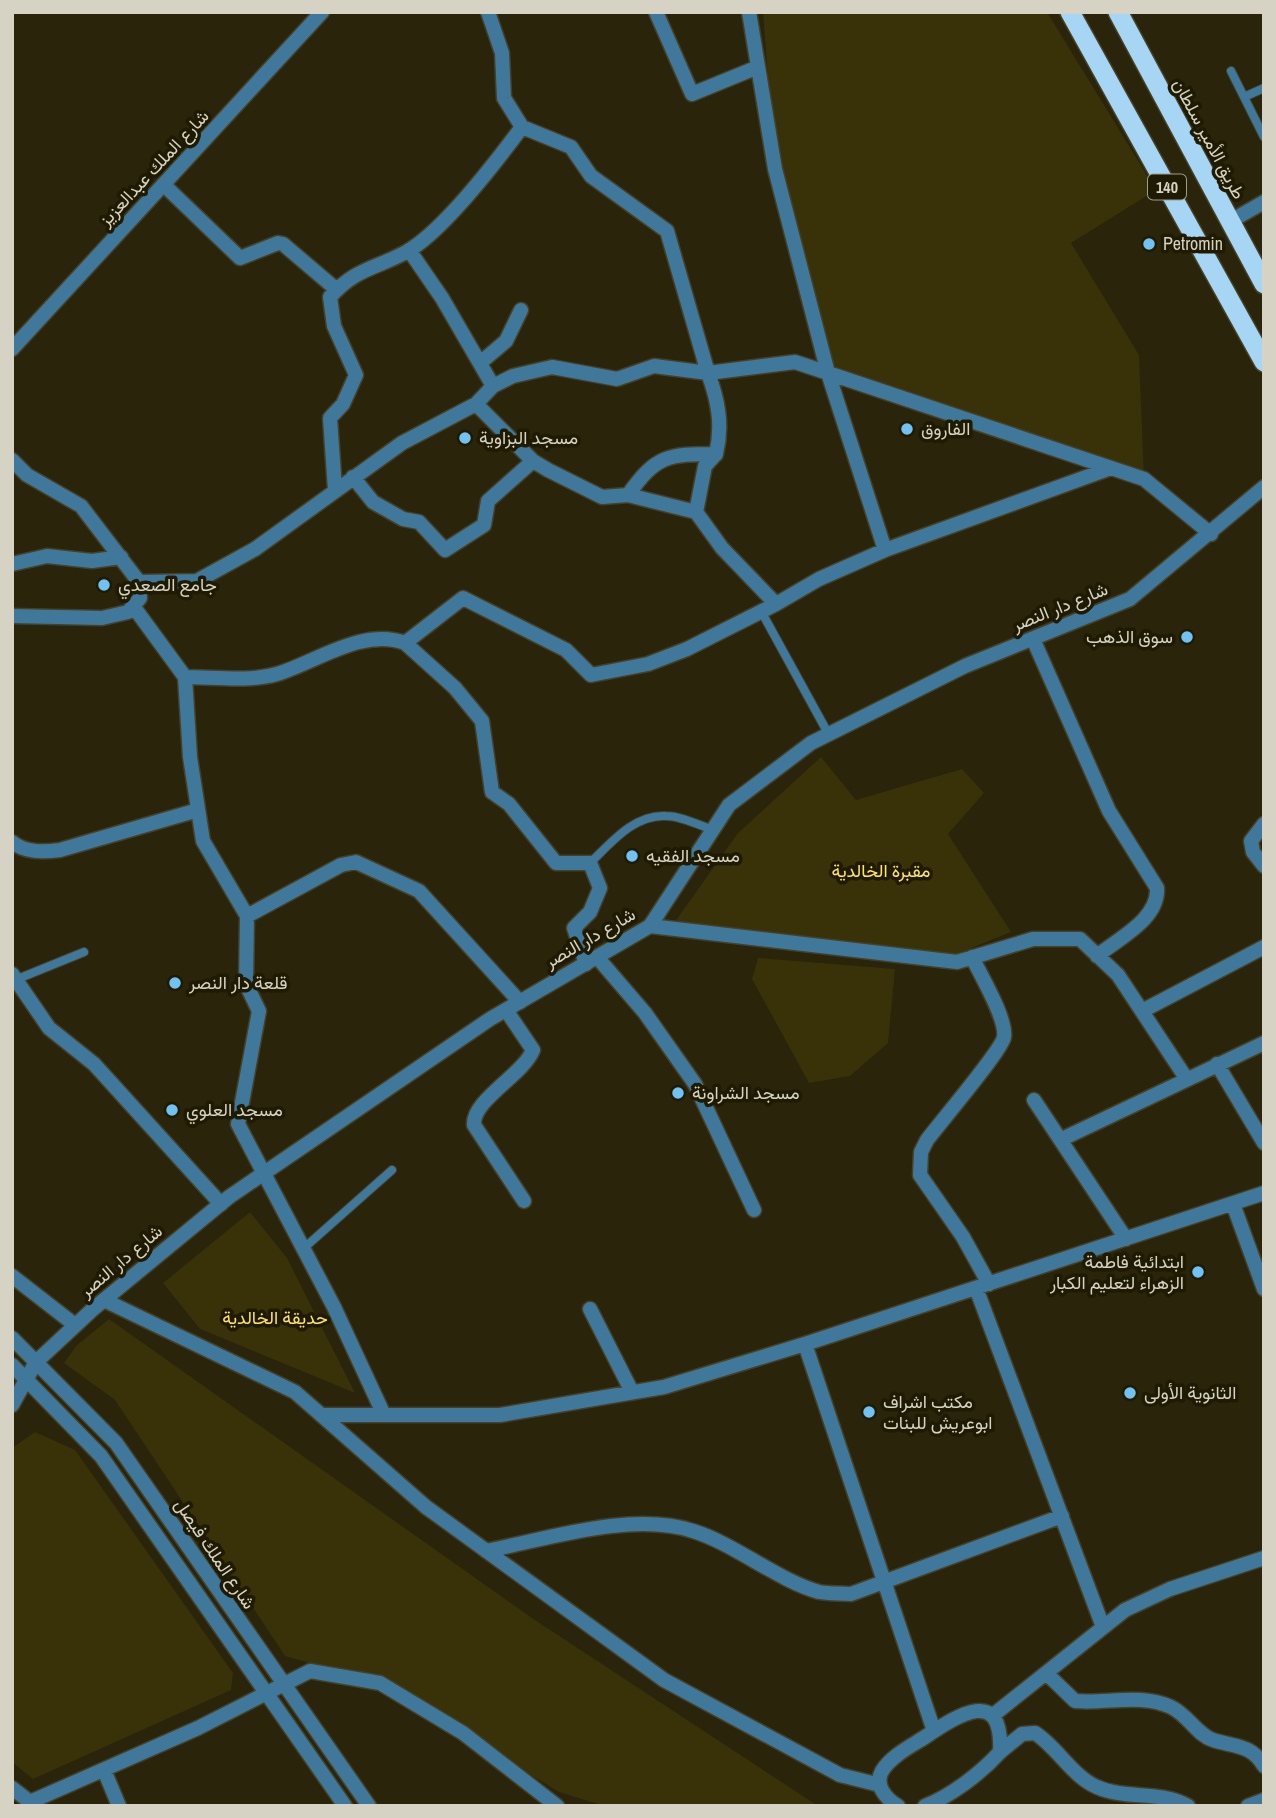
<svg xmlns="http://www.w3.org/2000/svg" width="1276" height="1818" font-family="'Archivo Narrow',Vazirmatn,sans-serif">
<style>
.green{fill:#393108}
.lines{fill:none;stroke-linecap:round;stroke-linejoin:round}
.service-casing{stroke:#454028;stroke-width:10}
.minor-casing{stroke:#454028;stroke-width:17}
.tertiary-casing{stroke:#454028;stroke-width:17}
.trunk-casing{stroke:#454028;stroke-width:22}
.service{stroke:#3f789a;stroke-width:8}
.minor{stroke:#3f789a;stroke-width:14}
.tertiary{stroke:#3f789a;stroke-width:14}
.trunk{stroke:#a7d6f4;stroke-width:19}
.poi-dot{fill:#70c2f4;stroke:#1f1a02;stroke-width:2.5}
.labels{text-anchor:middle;stroke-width:7;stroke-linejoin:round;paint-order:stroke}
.shield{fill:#1f1a02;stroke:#9f9c8a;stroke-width:2}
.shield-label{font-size:16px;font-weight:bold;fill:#d6d3c4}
.street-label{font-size:18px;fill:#d6d3c4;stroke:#1f1a02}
.poi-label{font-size:18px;fill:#d6d3c4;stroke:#1f1a02;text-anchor:start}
.park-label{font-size:18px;fill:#fee463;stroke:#1f1a02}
</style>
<rect width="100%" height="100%" fill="#29240a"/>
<path class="green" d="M763 12H1047L1156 190 1071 243 1139 355 1144 479 828 373 775 169Z
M821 757 856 800 962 769 984 793 948 834 1011 932 954 955 674 923 738 833Z
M758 958 895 969 888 1043 850 1076 809 1083 752 979Z
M250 1212 287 1258 355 1393 200 1329 163 1283Z
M109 1319 532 1618 818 1806H604L559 1792 380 1683 285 1656 115 1400 64 1363 76 1346Z
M35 1432 75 1450 233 1673 231 1690 33 1779 12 1762V1448Z"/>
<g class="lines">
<g class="service-casing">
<path id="service" d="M1231 71 1264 137
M1244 97 1264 88
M761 611 829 735
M590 863C611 843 634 814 666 816 681 816 699 825 713 830
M15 980 84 952
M304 1248 392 1170"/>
</g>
<g class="minor-casing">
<path id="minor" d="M656 12 692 94 758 67
M749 12 775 169 828 373 1144 479 1211 534
M522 127 571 147 591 176 667 231 708 373 795 362 828 373 885 550 819 579 776 604 722 548 696 512
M164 185 240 258 278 243 283 244 337 290
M1229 222 1264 202
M480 363 506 341 521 310
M476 404 533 461 548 470 602 497 628 495C656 455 668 454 716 454 723 425 718 400 708 373L654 366 617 379 552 367 513 376 493 386
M12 460 27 475 81 506 139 582 140 598 128 612 102 618 12 616
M353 477 373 502 403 519 419 522 445 550 484 525 488 501 533 461
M335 490 330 418 343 404 356 375 334 326 330 297C357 267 376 269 408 251 445 229 496 162 522 127L504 98 502 53 488 12
M628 495 696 512 705 466 716 454
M885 550 1111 468
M12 564 47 556 92 561 121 557
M139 582 197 581 255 549 402 443 476 404 493 386 442 298 409 250
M133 606 185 677C214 677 249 682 277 674 316 662 364 627 405 643
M1033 639 1109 811 1157 888C1159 919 1119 938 1097 956
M185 677 190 757 203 841 247 916 246 984 259 1011 238 1124 334 1307 384 1415
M1264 824 1251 841 1253 852 1264 866
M12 842C25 853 44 852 60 850L198 810
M247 916 341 865 356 862 419 891 520 1002
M650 926 957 962 1033 939H1080L1118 975 1186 1078
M597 957 645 1013 695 1084 754 1210
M972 957C980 974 1007 1019 1004 1037 1002 1050 939 1124 927 1140L921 1152 920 1175 963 1237 989 1284
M586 964 574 928 590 912 600 888 590 863H556L509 804 492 792 482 721 455 688 405 643 463 598 566 650 591 675 648 664 687 649 776 604
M12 974 49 1028 94 1064 221 1204
M506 1010 533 1050C523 1075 472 1100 474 1125L524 1201
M1142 1011 1264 947
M1217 1064 1264 1143
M1034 1100 1126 1239
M1062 1139 1264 1043
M1233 1204 1264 1289
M12 1276 75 1325
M976 1288 1103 1627
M104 1300 295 1392 426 1507 664 1680 840 1775 880 1785
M590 1309 632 1392
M805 1344 934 1731
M321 1415H500L664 1387 805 1344 1264 1193
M486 1551C547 1539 632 1511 693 1531 735 1544 777 1580 819 1592 829 1594 841 1593 851 1594L1062 1516
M1046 1673 1075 1701C1107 1704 1141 1693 1171 1707 1188 1715 1197 1735 1213 1740 1234 1747 1251 1744 1264 1766
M992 1716 1125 1610 1170 1589 1264 1558
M1000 1752 1022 1734 1035 1733C1057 1747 1073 1777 1097 1787 1126 1800 1160 1790 1188 1806
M104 1770 119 1806
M12 1788 30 1802 198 1728 310 1671 380 1683 463 1733 557 1806
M898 1806C886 1799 874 1785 882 1771 891 1756 911 1746 925 1737 958 1715 1003 1685 1000 1752 981 1773 951 1796 925 1806
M1248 1806 1264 1800"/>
</g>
<g class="tertiary-casing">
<path id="tertiary" d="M12 349 322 12
M12 1338 116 1443 369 1806
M12 1365 101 1456 345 1806
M12 1405 36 1362 93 1309 229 1197 490 1019 650 926 729 805 811 743 965 666 1130 599 1264 487"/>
</g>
<g class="trunk-casing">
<path id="trunk" d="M1070 12 1264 362
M1118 12 1264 284"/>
</g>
<use href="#service" class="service"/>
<use href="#minor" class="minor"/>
<use href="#tertiary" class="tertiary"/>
<use href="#trunk" class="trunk"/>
</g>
<g class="poi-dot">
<circle cx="1149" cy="244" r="7"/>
<circle cx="907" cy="429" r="7"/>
<circle cx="465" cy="438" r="7"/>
<circle cx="104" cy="585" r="7"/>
<circle cx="1187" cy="637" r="7"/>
<circle cx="632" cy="856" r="7"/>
<circle cx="175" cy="983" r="7"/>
<circle cx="678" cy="1093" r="7"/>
<circle cx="172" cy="1110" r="7"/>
<circle cx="1198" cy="1272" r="7"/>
<circle cx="1130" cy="1393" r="7"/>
<circle cx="869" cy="1412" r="7"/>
</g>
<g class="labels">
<rect class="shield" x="1148" y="174.5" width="38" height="25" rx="5"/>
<g class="shield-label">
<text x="1167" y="193">140</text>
</g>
<g class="street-label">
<text transform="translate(1209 139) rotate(62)" y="6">طريق الأمير سلطان</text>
<text transform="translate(154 168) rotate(-47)" y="6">شارع الملك عبدالعزيز</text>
<text transform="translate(1060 607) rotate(-22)" y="6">شارع دار النصر</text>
<text transform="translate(590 938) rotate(-30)" y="6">شارع دار النصر</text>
<text transform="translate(121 1261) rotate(-40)" y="6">شارع دار النصر</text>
<text transform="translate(215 1554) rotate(56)" y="6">شارع الملك فيصل</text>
</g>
<g class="poi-label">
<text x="1163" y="250">Petromin</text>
<text x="921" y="435">الفاروق</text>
<text x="479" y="444">مسجد البزاوية</text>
<text x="118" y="591">جامع الصعدي</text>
<text x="1173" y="643" text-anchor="end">سوق الذهب</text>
<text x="646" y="862">مسجد الفقيه</text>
<text x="189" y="989">قلعة دار النصر</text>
<text x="692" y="1099">مسجد الشراونة</text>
<text x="186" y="1116">مسجد العلوي</text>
<text x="1184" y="1268" text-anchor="end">ابتدائية فاطمة<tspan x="1184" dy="21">الزهراء لتعليم الكبار</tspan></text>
<text x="1144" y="1399">الثانوية الأولى</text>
<text x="883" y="1408">مكتب اشراف<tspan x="883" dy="21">ابوعريش للبنات</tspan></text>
</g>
<g class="park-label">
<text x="881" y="877">مقبرة الخالدية</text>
<text x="275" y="1324">حديقة الخالدية</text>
</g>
</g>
<rect width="1276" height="1818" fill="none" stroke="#d6d3c4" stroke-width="28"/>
</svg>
